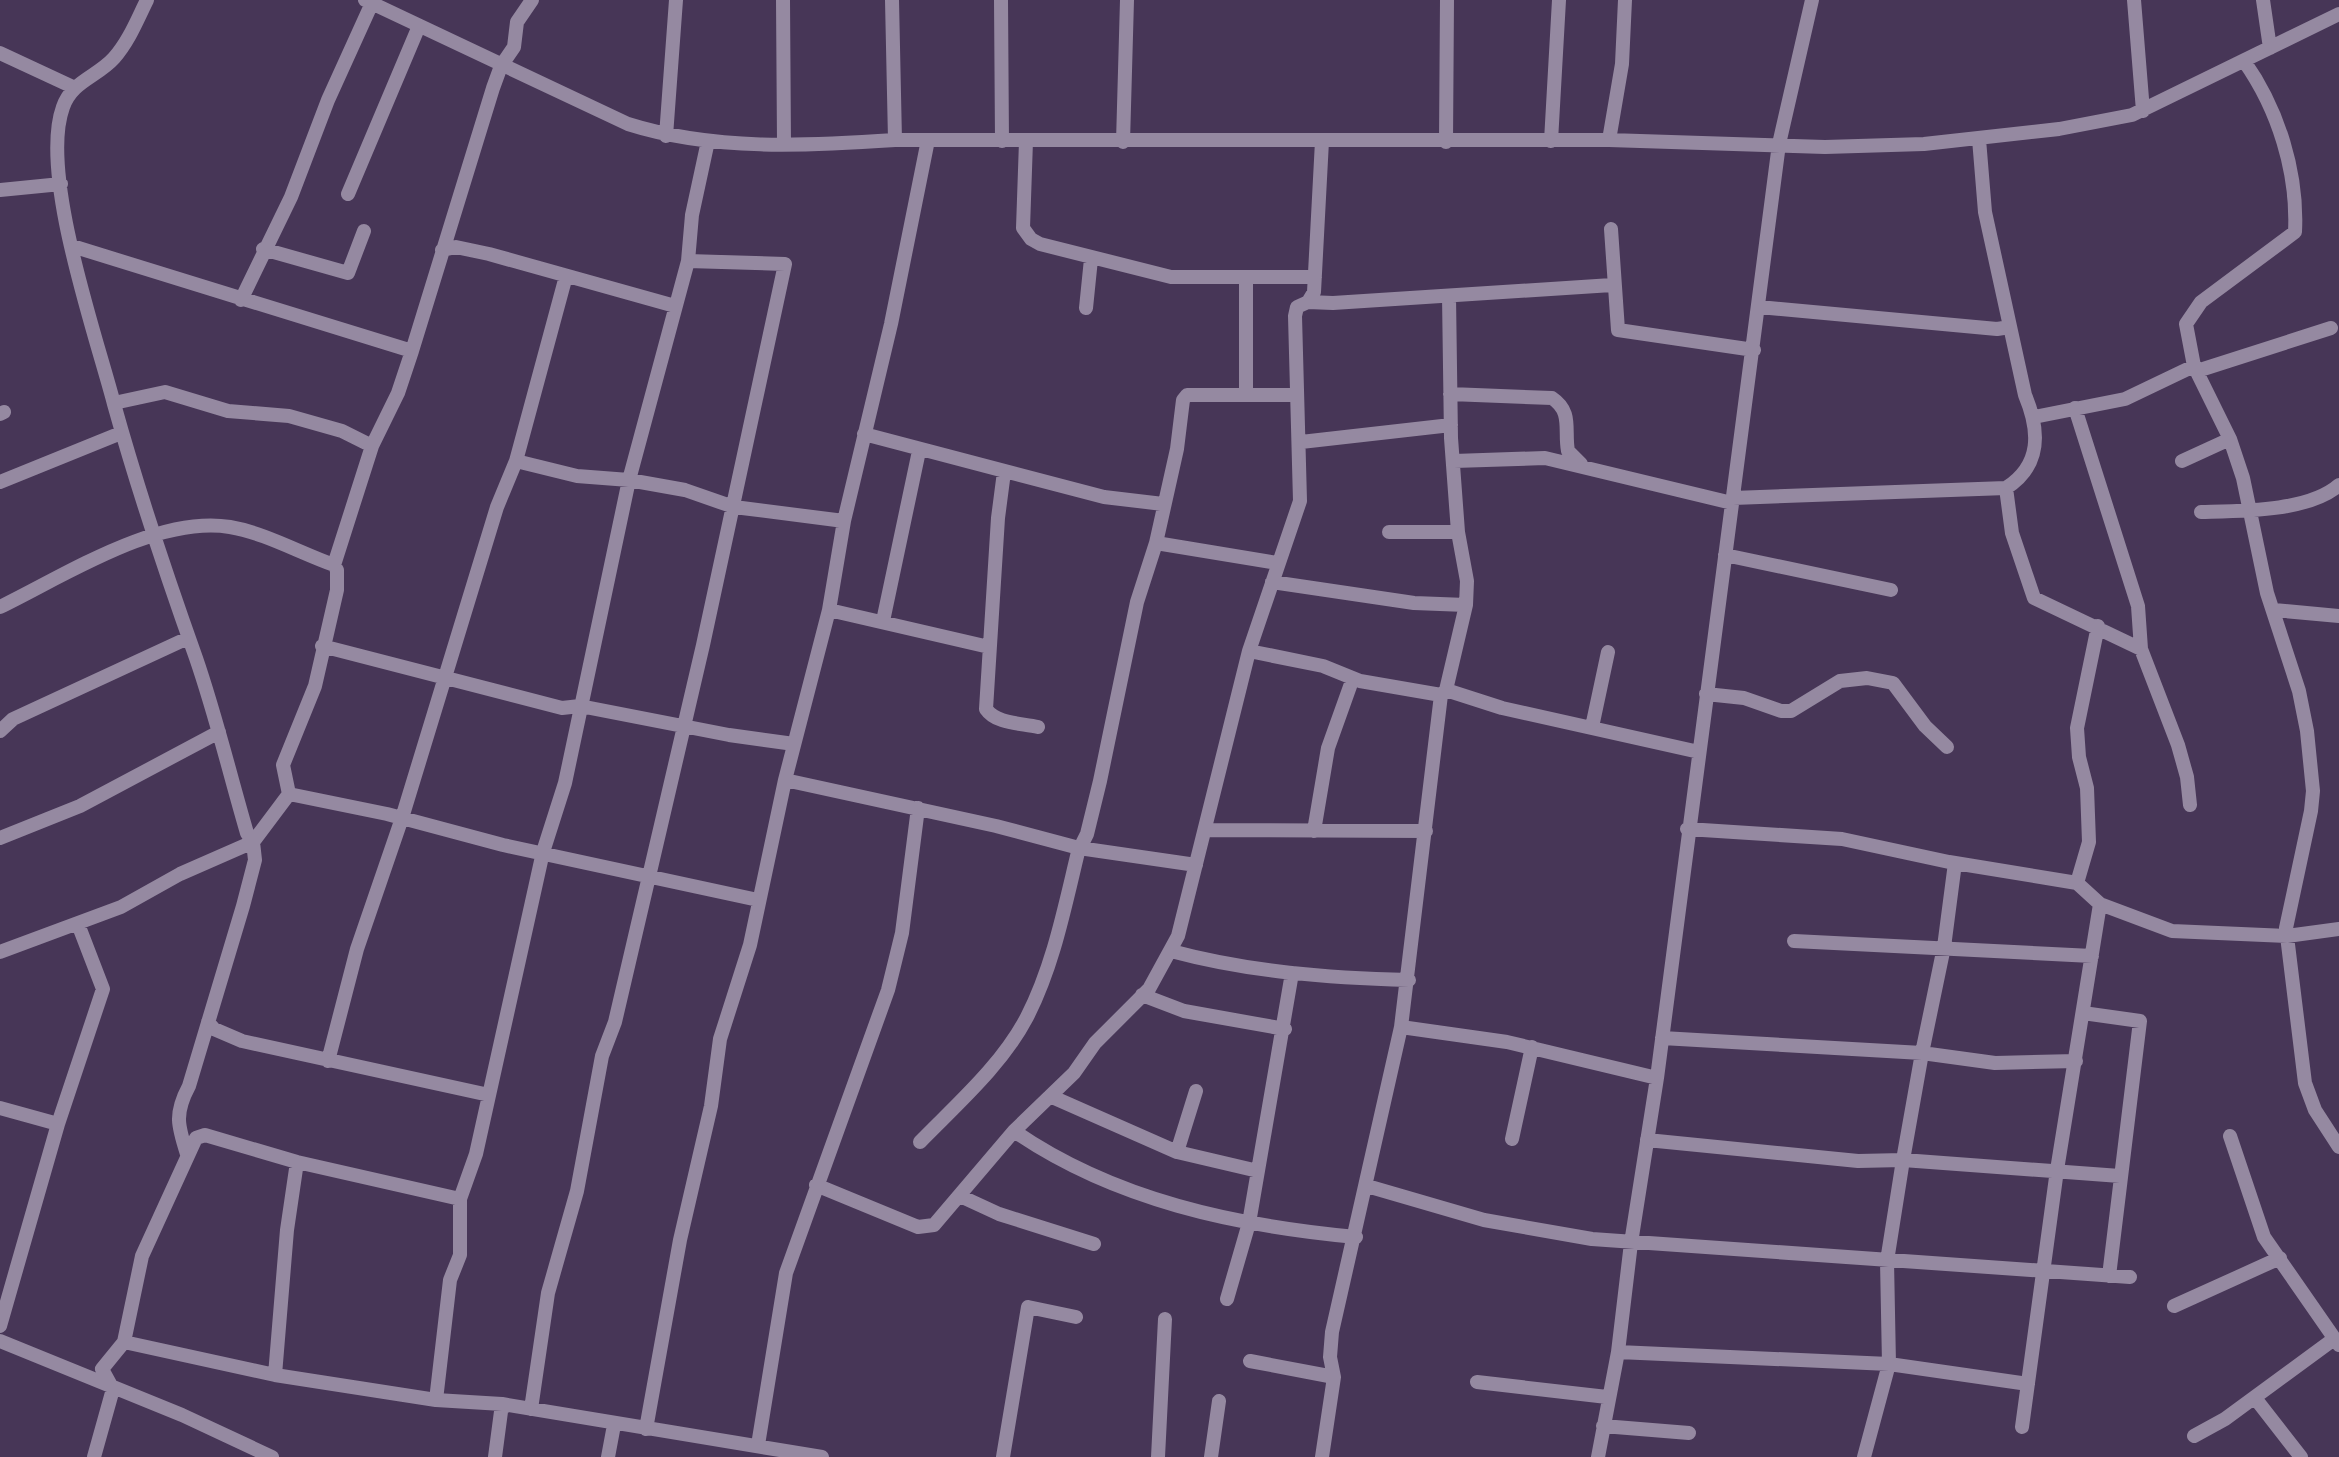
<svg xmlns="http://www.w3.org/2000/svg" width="2339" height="1457" font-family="'Fira Sans',sans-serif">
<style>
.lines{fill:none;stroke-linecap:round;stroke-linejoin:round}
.minor{stroke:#9589a1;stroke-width:14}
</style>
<rect width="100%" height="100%" fill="#473657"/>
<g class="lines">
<path class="minor" d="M365 0 628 124C713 151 807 146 895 140H1609L1825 147 1924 144 2059 129 2132 115 2339 14
M783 0 784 144
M892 0 895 140
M1001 0 1002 141
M2134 0 2143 111
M2263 0 2270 48
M0 53 73 87
M2244 61C2278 109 2298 172 2295 232L2201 302 2186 324 2194 366 2230 439 2243 478 2267 593 2299 691 2307 731 2313 791 2311 811 2286 928 2305 1083 2315 1110 2339 1147
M666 136 676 0
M1609 140 1622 64 1625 0
M1026 141 1023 228 1031 239 1040 244 1171 277H1315
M1551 141 1559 0
M1123 142 1127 0
M1446 142 1447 0
M0 190 61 184
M348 194 419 26
M1611 229 1618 330 1754 350
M72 246 412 351
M263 249 348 273 364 231
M442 250 456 247 489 254 675 306
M241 300 291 197 328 100 372 3
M1308 302 1333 303 1612 285
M1759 307 1997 329 2010 327
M1086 308 1091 259
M2197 371 2331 328
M1450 394 1552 398C1573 412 1564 430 1568 451L1581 464
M1246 395V280
M114 403 165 392 228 411 289 416 342 431 372 446
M2075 408 2138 606 2141 649 2178 745 2187 777 2190 805
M0 414 4 412
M2034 417 2125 399 2194 366
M864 434 1104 497 1163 504
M1301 442 1451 425
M516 461 577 476 629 480 685 490 734 507 844 521
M1454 461 1545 458 1732 503
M2182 461 2230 439
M1004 472 998 518 986 709C996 724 1021 723 1038 727
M0 482 121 433
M2006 488 2012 533 2034 598 2141 649
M1733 498 2006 488C2042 465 2040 431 2025 395L1985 212 1979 139
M2201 512C2240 511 2308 512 2339 485
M1389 532H1458
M1156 543 1277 563
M1725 555 1891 590
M1272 582 1414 603 1466 605
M0 607C64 576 157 515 230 527 265 533 300 553 334 565
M829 610 989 647
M2274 610 2339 616
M883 621 919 451
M322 646 562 708 580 706 729 735 794 744
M1249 651 1323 666 1360 681 1441 695
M1446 690 1502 708 1699 752
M1706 694 1744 698 1781 711H1791L1840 681 1867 678 1893 683 1925 726 1947 747
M1592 727 1608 652
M0 731 13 719 188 638
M785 780 996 826 1079 848 1196 865
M289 794 283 765 315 686 337 590V570L334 565 372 446 398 393 412 351 493 88 501 66 514 47 517 22 532 0
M289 794 387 814 503 845 758 900
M1687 829 1842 839 1949 862 2077 883 2100 904 2172 931 2287 936 2339 929
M1206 830 1426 831
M1314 831 1328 748 1353 678
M0 838 80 806 219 732
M1080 848 1087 834 1100 781 1137 602 1156 543 1177 449 1183 400 1187 395H1297
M2077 883 2089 842 2087 788 2079 757 2077 728 2098 626
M1794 941 2092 956
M1171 951C1249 972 1329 978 1409 980
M0 952 121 907 180 874 253 842 247 833C230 775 216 716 196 658 166 574 138 490 114 404 96 335 39 173 63 107 72 81 97 77 114 58 129 41 137 20 147 0
M1142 995 1184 1011 1285 1029
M2083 1013 2140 1021 2109 1276
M208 1022 214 1029 242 1041 489 1095
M1401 1027 1507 1042 1657 1078
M1662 1038 1922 1053 1944 947 1955 863
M328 1061 357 949 402 818 497 507 516 461 566 276
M1050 1096 1177 1152 1258 1171
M0 1108 58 1124
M1014 1131C1114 1200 1236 1226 1356 1237
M2230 1136 2264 1237 2339 1345
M1512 1139 1532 1047
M1647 1140 1858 1161 1903 1160 1922 1053 1995 1063 2076 1061
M920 1142C957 1104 1002 1065 1027 1017 1054 964 1065 905 1079 848
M1177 1152 1196 1091
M187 1154C178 1126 174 1114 189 1086L243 906 255 860 253 842 289 794
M816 1185 918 1227 934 1225 1014 1131 1074 1073 1095 1043 1149 989 1178 936 1249 651 1300 501 1295 316 1297 307 1308 302 1314 292 1322 141
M1367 1186 1484 1220 1592 1239 2130 1277
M960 1196 999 1214 1094 1244
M1227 1299 1249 1223 1292 973
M2174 1306 2280 1258
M0 1326 58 1124 103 989 78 924
M0 1341 182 1415 272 1457
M124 1342 142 1256 196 1138 205 1135 297 1162 460 1199
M1618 1352 1889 1364 1864 1457
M1250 1361 1334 1377
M275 1375 287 1230 297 1162
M1477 1382 1607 1397
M2028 1384 1889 1364 1887 1261 1903 1160 2120 1176
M2255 1398 2301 1457
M436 1400 450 1280 460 1255V1199L476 1154 543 852 565 783 629 480 688 261 692 215 708 141
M531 1409 548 1293 577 1191 602 1056 615 1022 703 645 785 264 688 261
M1603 1426 1689 1433
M2022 1427 2057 1170 2100 904
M646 1429 680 1240 711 1106 720 1039 750 945 785 780 829 610 844 521 891 324 928 140
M2194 1436 2225 1419 2334 1339
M758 1445 786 1273 888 990 902 933 918 808
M94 1457 113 1389 102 1369 124 1342 275 1375 436 1400 502 1404 822 1457
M495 1457 502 1404
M608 1457 614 1425
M1003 1457 1028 1307 1076 1317
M1158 1457 1165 1319
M1211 1457 1219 1401
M1322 1457 1334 1377 1330 1357 1332 1332 1401 1027 1441 695 1446 690 1466 605 1467 581 1458 532 1451 438 1449 296
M1598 1457 1618 1352 1631 1243 1657 1078 1779 144 1812 0"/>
</g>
</svg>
